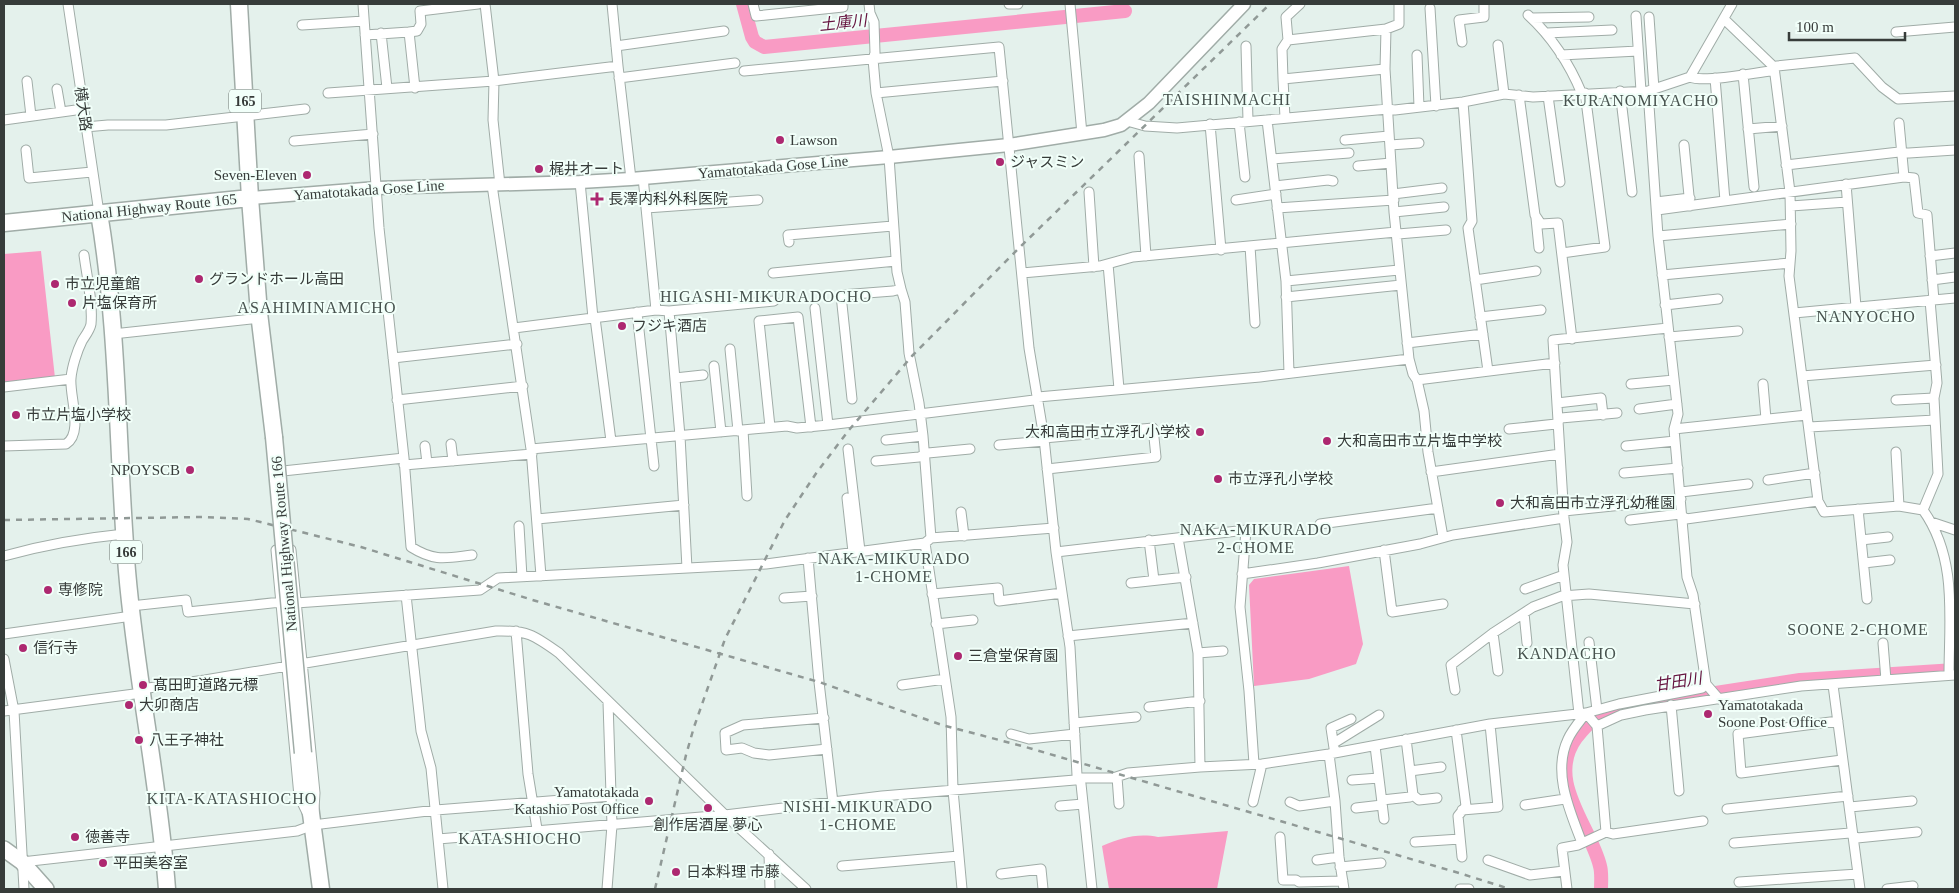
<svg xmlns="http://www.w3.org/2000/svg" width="1959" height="893" font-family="'Times New Roman','Noto Sans JP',serif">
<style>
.water{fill:#f99bc4}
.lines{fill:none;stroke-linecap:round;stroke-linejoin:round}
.river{stroke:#f99bc4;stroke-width:14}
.street-casing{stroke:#a0aca7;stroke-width:11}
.secondary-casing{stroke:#a0aca7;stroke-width:15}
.primary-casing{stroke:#a0aca7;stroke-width:18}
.highway-casing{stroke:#a0aca7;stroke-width:19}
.street{stroke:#fff;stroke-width:9}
.secondary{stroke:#fff;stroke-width:12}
.primary{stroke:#fff;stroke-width:15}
.highway{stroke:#fff;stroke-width:16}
.rail{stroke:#909996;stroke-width:2.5;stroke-dasharray:6 6;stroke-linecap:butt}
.highway-bridge-casing{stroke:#a0aca7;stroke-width:19;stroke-linecap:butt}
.highway-bridge{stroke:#fff;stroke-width:16}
.poi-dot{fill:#ad2870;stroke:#f1fff9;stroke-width:2}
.labels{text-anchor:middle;stroke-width:4;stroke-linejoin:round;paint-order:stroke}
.shield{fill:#f1fff9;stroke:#6f7673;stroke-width:1}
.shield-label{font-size:14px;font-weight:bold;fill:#373c3a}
.street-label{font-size:15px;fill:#373c3a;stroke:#f1fff9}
.poi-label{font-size:15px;fill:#373c3a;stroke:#f1fff9;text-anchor:start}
.water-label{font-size:16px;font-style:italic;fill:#65133f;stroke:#f1fff9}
.neighbourhood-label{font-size:16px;letter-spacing:1px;fill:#47524e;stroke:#f1fff9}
</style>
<rect width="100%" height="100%" fill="#e4f1ec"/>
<path class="water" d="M41 251 55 378 4 384V254Z
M1349 566 1363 644 1356 664 1309 679 1254 686 1249 585 1254 579Z
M1228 831 1217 889H1109L1102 846C1121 838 1137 833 1158 837Z"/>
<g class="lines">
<path class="river" d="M743 4 752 37 755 42 764 47 1125 11
M1601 889C1601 882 1602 873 1600 866 1590 825 1545 781 1576 738 1591 719 1596 717 1618 708L1800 680 1955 670"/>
<g class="street-casing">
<path id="street" d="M68 4 99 213
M363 4 379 228 404 458 411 547C435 562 446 558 472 555
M485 4 494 81 493 120 500 185
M612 4 618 66 631 179
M753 4 756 16 843 7V4
M1009 4H1018
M1070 4 1082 134
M1300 4 1286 17 1288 40 1282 49 1283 79 1385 69
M1399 4V24L1386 29 1385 69 1394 212 1409 359 1413 374 1417 380 1555 363
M1430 8 1436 106
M1528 15C1551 36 1570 65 1582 94
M1636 16 1641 91
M1649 17 1654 89
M1532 18 1589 17
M1724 19 1774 67 1790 192 1791 251 1789 276 1818 501 1824 512 1899 506 1923 510C1958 559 1949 619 1949 675
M302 25 364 21
M409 32 417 31 421 24 420 11 478 4
M1896 32 1955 27
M381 33 387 88
M1547 33 1612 30
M365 35 409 32 415 88
M1288 40 1386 29
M1462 42 1459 20 1484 17V4
M1498 45 1504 94
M616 46 724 31
M1246 46 1248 121
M1417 55 1419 107
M1561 55 1638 51
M744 71 999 47 1029 348 1044 438 1056 552 1070 647 1077 775 1081 784 1092 889
M1743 74 1754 187
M1690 77C1704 83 1753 73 1771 71L1777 66 1855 58 1882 87 1898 99 1955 96
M619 78 735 63
M1715 78 1725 201
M1283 79 1285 118
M27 81 31 116
M57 89 61 112
M1620 91 1632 192
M1648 91 1658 236 1678 414 1674 429 1687 577 1693 595 1706 684 1719 699
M328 93 494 81 618 66
M876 93 1003 81
M1519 95 1535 215 1541 224 1558 223 1572 339
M1548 96 1560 182
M1463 102 1472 221 1468 228 1488 371
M4 120 83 109
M1267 120 1286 281 1289 373
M1127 121 1145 126 1177 128 1388 109 1395 110 1463 102 1504 94 1533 97 1648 91 1690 77 1732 4
M1239 122 1245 177
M1899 123 1904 177
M1210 124 1221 250
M85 127 108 125H166L305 109
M1748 129 1782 126
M1345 140 1389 136
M294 141 373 134
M1390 145 1419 143
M1684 145 1690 206
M26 150 29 178 92 172
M1139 156 1146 256
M1272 159 1349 153
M1786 165 1899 152 1909 153 1955 150
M1358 166 1391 163
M643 177 656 310
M580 182 593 318
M1846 184 1856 307
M492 185 531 449 541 576
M1275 186 1328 180 1333 181
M1089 192 1094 267
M1393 194 1442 188
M1236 200 1276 194
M1656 202 1690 198
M1791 206 1847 202
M646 208 758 200
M1277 208 1394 200
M1657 210 1904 177 1914 178 1918 213 1927 215 1934 300
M1394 212 1444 207
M1536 218 1539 248
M1658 236 1791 224
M789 242 788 235 893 226
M1250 246 1255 323
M1562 253 1605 247 1585 93
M1930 256 1955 253
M1108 264 1119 389
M773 273 896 261
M1022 273 1100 266 1133 257 1396 232 1398 234 1446 230
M1662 275 1790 263
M1475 280 1536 271
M1932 280 1955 277
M1286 281 1399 270
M901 289 905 302 909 353 919 403 923 436 931 538
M1286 297 1401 285
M1665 305 1718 299
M815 308 828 425
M669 311 680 436 687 568
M637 312 654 466
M1794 313 1955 298
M1480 317 1541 310
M595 318 611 441
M514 328 656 310 669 311 774 301
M113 334 260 318
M1669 337 1738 331
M1407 343 1483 334
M730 349 738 431
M393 358 517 344
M714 366 721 432
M1802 376 1936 365
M675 378 703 375
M1417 380 1424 411 1428 452 1443 537
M1631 384 1674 380
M1763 384 1766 419
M4 387 71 379
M852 399 841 295 893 291 901 289 897 272 889 157 876 93 873 59 875 53 874 22 870 13 869 4
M397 400 523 386
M1896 400 1934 398
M1557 403 1601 398 1603 415
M1639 409 1677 404
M770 427 759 321 798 317 811 427
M1809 427 1935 420
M1509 429 1556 424 1561 418 1617 413
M1674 429 1807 415
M743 430 747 496
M1044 438 1153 428 1156 457 1047 469
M886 440 923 436
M451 444 453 461
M999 445 1045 441
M4 446 66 444C84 433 69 395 71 378 72 367 77 351 82 341 85 336 90 330 91 324 93 302 87 278 84 255
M425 446 427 463
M1626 446 1675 441
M531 449 787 426 797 428 828 425 1034 400 1038 397 1260 377 1409 359
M848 449 860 551
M1896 452 1899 506
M876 461 919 457 928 453 970 449
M404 465 532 454
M283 471 404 458
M1431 472 1560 454
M1624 473 1678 468
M1768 480 1815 473
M1681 492 1748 484
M847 498 853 552
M1858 509 1867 599
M1923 510 1938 474 1934 398 1937 383 1930 300
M1564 511 1681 499
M961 512 964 536
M1564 518 1567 542 1563 565 1579 714
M537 519 684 505
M1630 520 1680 514 1686 519 1818 501
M1931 522 1955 530
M1320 524 1438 508
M519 526 522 577
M1178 538 1198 653 1200 767
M1149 540 1154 580
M1861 540 1888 537
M925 543 951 717 953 790 962 889
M276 550H291L315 793 313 825 299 796Z
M1384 550 1392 612 1443 604
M1056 552 1246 530 1240 607 1249 691 1254 764
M4 556C43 545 84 538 124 534
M808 558 819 682 833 803
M1864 563 1890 560
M1242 574 1318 563 1420 544 1453 535 1564 518 1553 340 1668 328
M1131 583 1186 577
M1525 589 1564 575
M932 594 998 588 999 601 1062 593
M406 595 421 731 431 768 443 889
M784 598 812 596
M296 603 480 590 498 578 766 564 925 543 931 538 1054 528
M131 606 186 600 188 612 281 602
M1524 613 1527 643
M936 624 973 620
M516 631 528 774 537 829
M1493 633 1498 671
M4 634 132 616
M1068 636 1193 623
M1589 642 1597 710
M1883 643 1886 680
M1198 653 1223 651
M4 659 14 711 24 889
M902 685 945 679
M1833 685 1860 889
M141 689 205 680 496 631C527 630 534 635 559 653L725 815 806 889
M1455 690 1451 665 1493 633 1533 607 1562 596 1589 594 1695 604
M1671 705 1679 791
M1149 707 1200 701
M4 711 142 693
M824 718 743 725 725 733 726 750 742 748 754 753 769 755 827 749
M1838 721 1738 734 1741 773 1842 760
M1074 723 1136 717
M1597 726 1621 715 1645 710 1801 686 1955 675
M1456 730 1466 806 1458 816 1462 857
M1011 734 1029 739 1075 734
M1334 743 1379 715
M1375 746 1384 819
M1334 748 1331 728 1351 719
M1329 754 1335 801 1339 857 1344 889
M1410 771 1441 767
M1117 777 1119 804
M1352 780 1379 778
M1413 795 1419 800 1437 798
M1382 800 1410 797 1413 795 1406 739
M1253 802 1262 764
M1290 802 1299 806 1335 801
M1525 805 1565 799
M1060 806 1083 804
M1850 807 1912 801
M1356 808 1382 805
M1727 809 1848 796
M1462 810 1498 807 1490 724
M1606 832 1613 834 1703 821
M1280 837 1283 880H1296L1299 882 1343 881
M438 839 725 815 882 796 1075 780 1080 778H1113L1128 773 1200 767 1262 764 1329 754 1490 724 1586 713 1619 704 1692 690 1702 688 1706 684
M1415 842 1460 839
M1734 843 1850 833 1857 838 1917 832
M769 854 770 889
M1317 860 1339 857
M1488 860 1530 875 1564 871
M22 862 297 831 313 825 436 810 612 796
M842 866 959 856
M1340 867 1381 863
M1001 874 1041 869 1043 889
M1739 882 1858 874
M607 889 612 825 608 702
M1460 889H1469
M1567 889 1562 848 1578 845 1606 832 1597 726 1586 713C1580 721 1572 730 1568 739 1552 773 1570 811 1582 843
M1887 889 1913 886"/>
</g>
<g class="secondary-casing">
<path id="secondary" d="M250 198 377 188 580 182 631 179 889 157 1009 145 1104 130 1121 125 1149 103 1244 4"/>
</g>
<g class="primary-casing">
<path id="primary" d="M4 849 22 862 46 889"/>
</g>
<g class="highway-casing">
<path id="highway" d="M239 4 250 198 259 313 274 437
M99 213C119 331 117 452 127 571 136 678 159 782 167 889
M4 223 250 198
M303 753 321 889"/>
</g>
<use href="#street" class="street"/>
<use href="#secondary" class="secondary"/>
<use href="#primary" class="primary"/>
<use href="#highway" class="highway"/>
<path class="rail" d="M4 520 202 517 248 519 301 532 361 547 536 601 819 682 942 725 1022 746 1459 873 1510 889
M655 889 686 755 694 727 725 639 785 520 817 472 849 430 912 356 1019 248 1270 4"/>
<g class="highway-bridge-casing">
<path id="highway-bridge" d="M274 437 303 753"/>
</g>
<use href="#highway-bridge" class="highway-bridge"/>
</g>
<g class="poi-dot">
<circle cx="780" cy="140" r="5"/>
<circle cx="1000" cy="162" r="5"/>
<circle cx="539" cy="169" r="5"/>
<circle cx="307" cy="175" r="5"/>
<path d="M594.5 191.5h5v5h5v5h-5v5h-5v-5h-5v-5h5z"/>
<circle cx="199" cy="279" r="5"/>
<circle cx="55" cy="284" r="5"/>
<circle cx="72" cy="303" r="5"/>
<circle cx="622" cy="326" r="5"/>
<circle cx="16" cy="415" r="5"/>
<circle cx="1200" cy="432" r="5"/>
<circle cx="1327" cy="441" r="5"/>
<circle cx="190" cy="470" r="5"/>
<circle cx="1218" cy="479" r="5"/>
<circle cx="1500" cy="503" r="5"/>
<circle cx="48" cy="590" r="5"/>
<circle cx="23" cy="648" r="5"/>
<circle cx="958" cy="656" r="5"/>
<circle cx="143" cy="685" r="5"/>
<circle cx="129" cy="705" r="5"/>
<circle cx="1708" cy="714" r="5"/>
<circle cx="139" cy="740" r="5"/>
<circle cx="649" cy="801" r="5"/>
<circle cx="708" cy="808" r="5"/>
<circle cx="75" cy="837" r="5"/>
<circle cx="103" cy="863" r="5"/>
<circle cx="676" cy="872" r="5"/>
</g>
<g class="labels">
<g class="shield">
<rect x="229" y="89.5" width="32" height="23" rx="4"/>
<rect x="110" y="540.5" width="32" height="23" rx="4"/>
</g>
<g class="shield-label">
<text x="245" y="106">165</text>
<text x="126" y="557">166</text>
</g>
<g class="street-label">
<text transform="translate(83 109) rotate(82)" y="5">横大路</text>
<text transform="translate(773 167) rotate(-5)" y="5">Yamatotakada Gose Line</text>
<text transform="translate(369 190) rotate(-4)" y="5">Yamatotakada Gose Line</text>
<text transform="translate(149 208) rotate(-6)" y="5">National Highway Route 165</text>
<text transform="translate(284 544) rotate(-95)" y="5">National Highway Route 166</text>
</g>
<g class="poi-label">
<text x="790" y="145">Lawson</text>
<text x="1010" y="167">ジャスミン</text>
<text x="549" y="174">梶井オート</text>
<text x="297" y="180" text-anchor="end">Seven-Eleven</text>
<text x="608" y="204">長澤内科外科医院</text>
<text x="209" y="284">グランドホール高田</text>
<text x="65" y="289">市立児童館</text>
<text x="82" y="308">片塩保育所</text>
<text x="632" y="331">フジキ酒店</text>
<text x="26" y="420">市立片塩小学校</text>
<text x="1190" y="437" text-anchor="end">大和高田市立浮孔小学校</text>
<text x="1337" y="446">大和高田市立片塩中学校</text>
<text x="180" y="475" text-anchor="end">NPOYSCB</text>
<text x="1228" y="484">市立浮孔小学校</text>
<text x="1510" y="508">大和高田市立浮孔幼稚園</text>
<text x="58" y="595">専修院</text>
<text x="33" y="653">信行寺</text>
<text x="968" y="661">三倉堂保育園</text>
<text x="153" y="690">髙田町道路元標</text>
<text x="139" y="710">大卯商店</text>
<text x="1718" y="710">Yamatotakada<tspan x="1718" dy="17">Soone Post Office</tspan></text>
<text x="149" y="745">八王子神社</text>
<text x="639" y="797" text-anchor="end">Yamatotakada<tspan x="639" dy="17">Katashio Post Office</tspan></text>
<text x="708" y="830" text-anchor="middle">創作居酒屋 夢心</text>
<text x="85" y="842">徳善寺</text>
<text x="113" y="868">平田美容室</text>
<text x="686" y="877">日本料理 市藤</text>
</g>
<g class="water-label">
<text transform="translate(843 22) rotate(-6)" y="6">土庫川</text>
<text transform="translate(1678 681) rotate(-9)" y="6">甘田川</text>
</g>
<g class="neighbourhood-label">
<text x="1227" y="105">TAISHINMACHI</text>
<text x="1641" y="106">KURANOMIYACHO</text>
<text x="766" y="302">HIGASHI-MIKURADOCHO</text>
<text x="317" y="313">ASAHIMINAMICHO</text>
<text x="1866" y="322">NANYOCHO</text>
<text x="1256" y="535">NAKA-MIKURADO<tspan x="1256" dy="18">2-CHOME</tspan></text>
<text x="894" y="564">NAKA-MIKURADO<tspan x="894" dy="18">1-CHOME</tspan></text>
<text x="1858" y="635">SOONE 2-CHOME</text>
<text x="1567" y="659">KANDACHO</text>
<text x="232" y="804">KITA-KATASHIOCHO</text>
<text x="858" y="812">NISHI-MIKURADO<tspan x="858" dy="18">1-CHOME</tspan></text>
<text x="520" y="844">KATASHIOCHO</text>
</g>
</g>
<rect width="1959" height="893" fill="none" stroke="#373c3a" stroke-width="10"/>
<path d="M1789 32v8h116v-8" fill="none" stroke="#373c3a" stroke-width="2.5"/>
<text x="1796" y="32" font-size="15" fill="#373c3a" stroke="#f1fff9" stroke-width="4" paint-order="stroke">100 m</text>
</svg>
